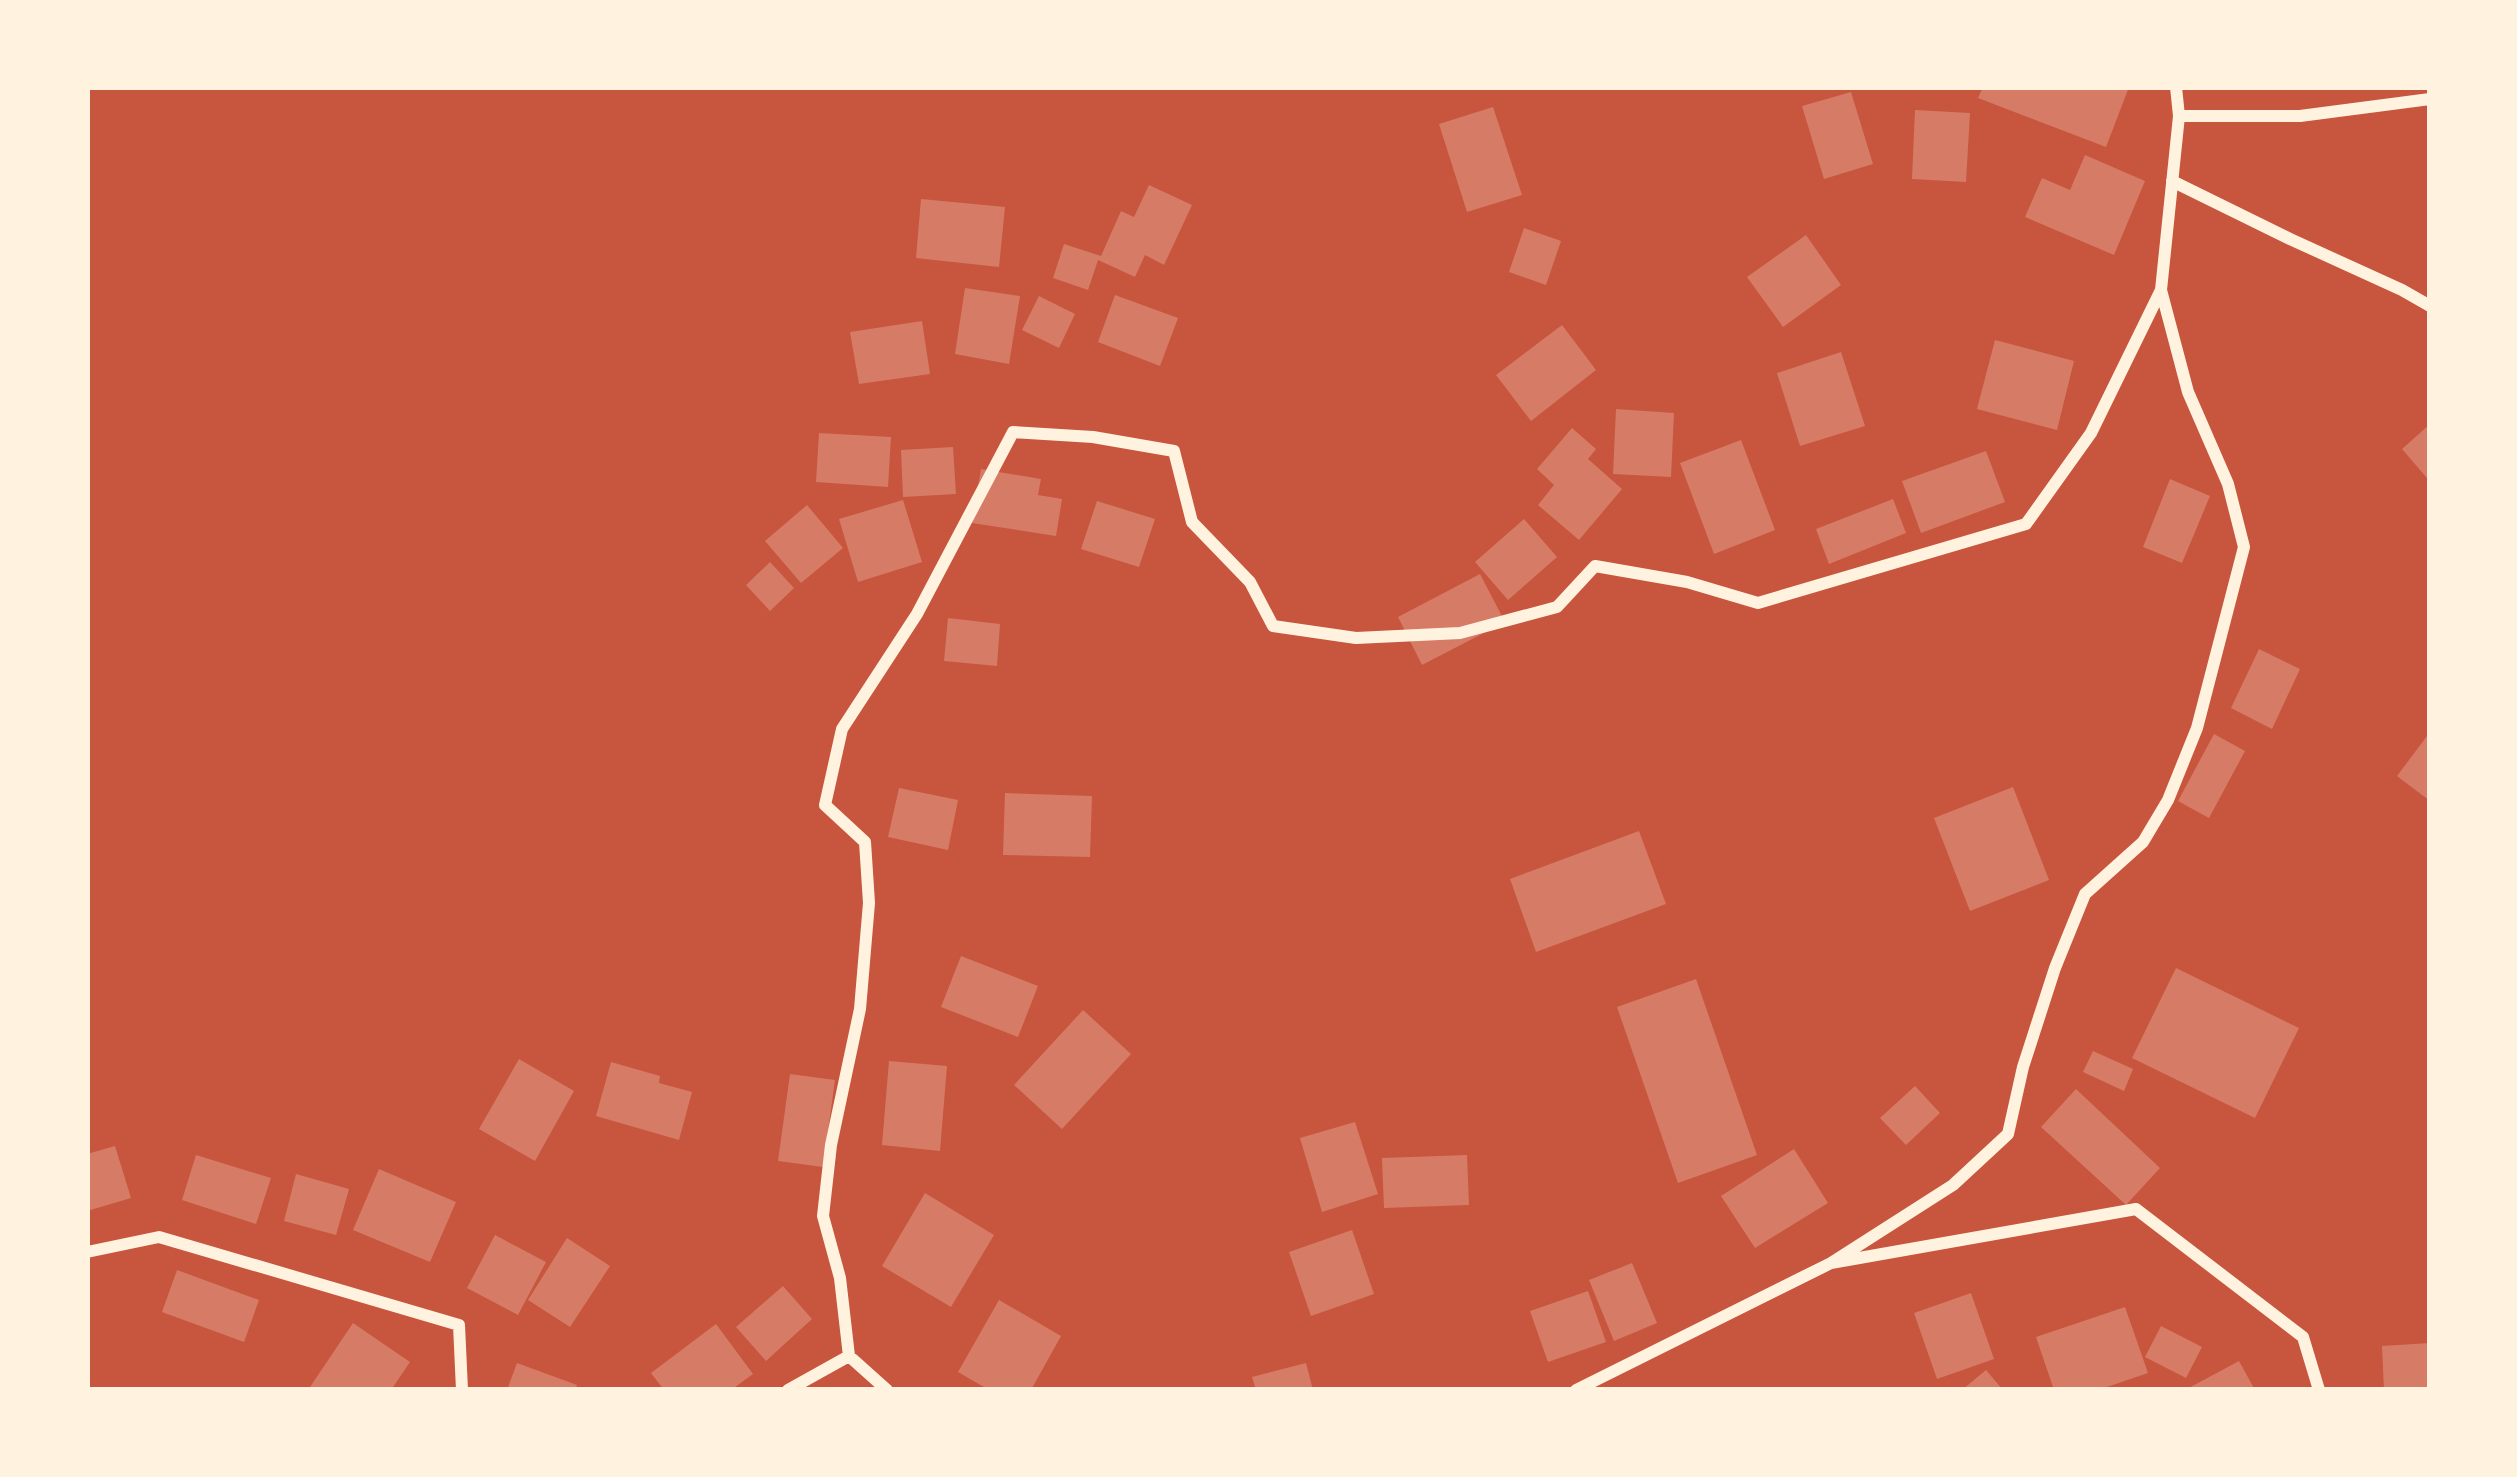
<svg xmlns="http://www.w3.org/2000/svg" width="2517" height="1477" font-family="Mulish,sans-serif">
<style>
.building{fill:#d67c66}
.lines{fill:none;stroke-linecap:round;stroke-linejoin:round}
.minor{stroke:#fff3e0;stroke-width:12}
</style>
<rect width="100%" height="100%" fill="#c8553d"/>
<path class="building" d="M1983 87H2129L2106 147 1978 98Z
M1851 92 1873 164 1824 179 1802 106Z
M1493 107 1522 195 1467 212 1439 124Z
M1915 110 1970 113 1966 182 1912 179Z
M2085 155 2145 181 2114 255 2025 217 2042 178 2070 190Z
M1149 185 1192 205 1164 265 1145 255 1135 277 1098 260 1088 290 1053 278 1064 244 1101 256 1121 211 1134 217Z
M921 199 1005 207 999 267 916 258Z
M1524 228 1561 241 1546 285 1509 272Z
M1806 235 1841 285 1783 327 1747 277Z
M965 288 1020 296 1009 364 955 354Z
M1115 295 1178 318 1160 366 1098 342Z
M1039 296 1075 314 1059 348 1022 330Z
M922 321 930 374 859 384 850 332Z
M1562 325 1596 370 1531 421 1496 375Z
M1995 340 2074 361 2057 430 1977 409Z
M1841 352 1865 426 1800 446 1777 373Z
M1616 409 1674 413 1671 477 1613 474Z
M2430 424V475L2427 478 2402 449Z
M1572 428 1596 449 1588 459 1622 489 1579 540 1538 505 1554 485 1537 469Z
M819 433 891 437 888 487 816 482Z
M1741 440 1775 530 1714 554 1680 463Z
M953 447 956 494 903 497 901 450Z
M1986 451 2005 502 1921 533 1902 481Z
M981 469 1041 479 1038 495 1062 499 1056 536 972 523Z
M2170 479 2210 496 2182 563 2143 547Z
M1893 499 1906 533 1829 564 1816 529Z
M903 500 922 562 858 582 839 519Z
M1097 501 1155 519 1139 567 1081 549Z
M807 505 843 548 801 583 765 541Z
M1524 519 1557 557 1508 600 1475 562Z
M770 562 794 588 770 611 746 585Z
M1480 574 1505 622 1422 665 1398 617Z
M948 618 1000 624 997 666 944 661Z
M2259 649 2300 669 2272 729 2231 708Z
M2430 732V801L2397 776Z
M2214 734 2245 751 2209 818 2178 801Z
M2013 787 2049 880 1970 911 1934 818Z
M899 788 958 800 948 850 888 837Z
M1005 793 1092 796 1090 857 1003 855Z
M1639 831 1666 904 1536 952 1510 879Z
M961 956 1038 986 1018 1037 941 1007Z
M2176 968 2299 1028 2255 1118 2132 1058Z
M1696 979 1757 1155 1678 1183 1617 1007Z
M1083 1010 1131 1054 1062 1129 1014 1085Z
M2093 1051 2133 1069 2124 1091 2083 1072Z
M519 1059 574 1091 535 1161 479 1129Z
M889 1061 947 1066 940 1151 882 1145Z
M611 1062 660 1076 659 1083 692 1092 679 1140 596 1116Z
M790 1074 835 1080 823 1167 778 1161Z
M1915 1086 1940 1113 1906 1145 1880 1118Z
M2076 1089 2160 1168 2126 1205 2041 1127Z
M1355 1122 1378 1194 1322 1212 1300 1138Z
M115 1146 131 1198 87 1211V1154Z
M1794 1149 1828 1203 1755 1248 1721 1196Z
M196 1155 271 1178 256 1224 182 1200Z
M1467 1155 1469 1205 1384 1208 1382 1158Z
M379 1169 456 1202 430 1262 353 1230Z
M296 1174 349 1189 336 1235 284 1221Z
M925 1193 994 1235 951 1307 882 1266Z
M1352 1230 1374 1294 1311 1316 1289 1252Z
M495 1235 546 1262 518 1315 467 1288Z
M567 1238 610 1266 570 1327 528 1300Z
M1632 1263 1657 1323 1614 1341 1589 1280Z
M177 1270 259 1300 244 1342 162 1312Z
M783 1286 812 1319 766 1361 736 1327Z
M1588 1291 1606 1342 1548 1362 1530 1311Z
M1971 1293 1994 1359 1937 1379 1914 1313Z
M999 1300 1061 1336 1031 1390H989L958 1372Z
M2125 1307 2148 1373 2098 1390H2054L2036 1337Z
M353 1323 410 1362 391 1390H308Z
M716 1324 753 1374 731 1390H664L651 1373Z
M2161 1326 2202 1347 2186 1378 2145 1357Z
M2430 1343V1390H2384L2382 1346Z
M2239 1361 2255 1390H2185Z
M517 1363 577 1385 575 1390H507Z
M1306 1363 1313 1390H1256L1252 1377Z
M1986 1370 2003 1390H1962Z"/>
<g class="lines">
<path class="minor" d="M2179 116H2300L2430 99
M2172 181 2290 239 2402 290 2430 306
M87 1252 159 1237 459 1325 462 1390
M1831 1263 1953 1185 2008 1134 2023 1067 2055 968 2085 894 2143 842 2168 800 2197 728 2244 547 2228 484 2188 392 2161 290 2179 116 2176 87
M849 1356 840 1278 823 1216 831 1145 860 1009 869 903 865 842 825 805 842 729 917 614 1013 432 1093 437 1174 451 1192 522 1250 582 1273 626 1356 638 1460 633 1557 607 1595 566 1687 582 1758 603 2026 524 2091 433 2161 290
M788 1390 849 1356 887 1390
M1576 1390 1831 1263 2136 1209 2303 1337 2319 1390"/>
</g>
<rect width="2517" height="1477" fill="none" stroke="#fff3e0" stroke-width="180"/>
</svg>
